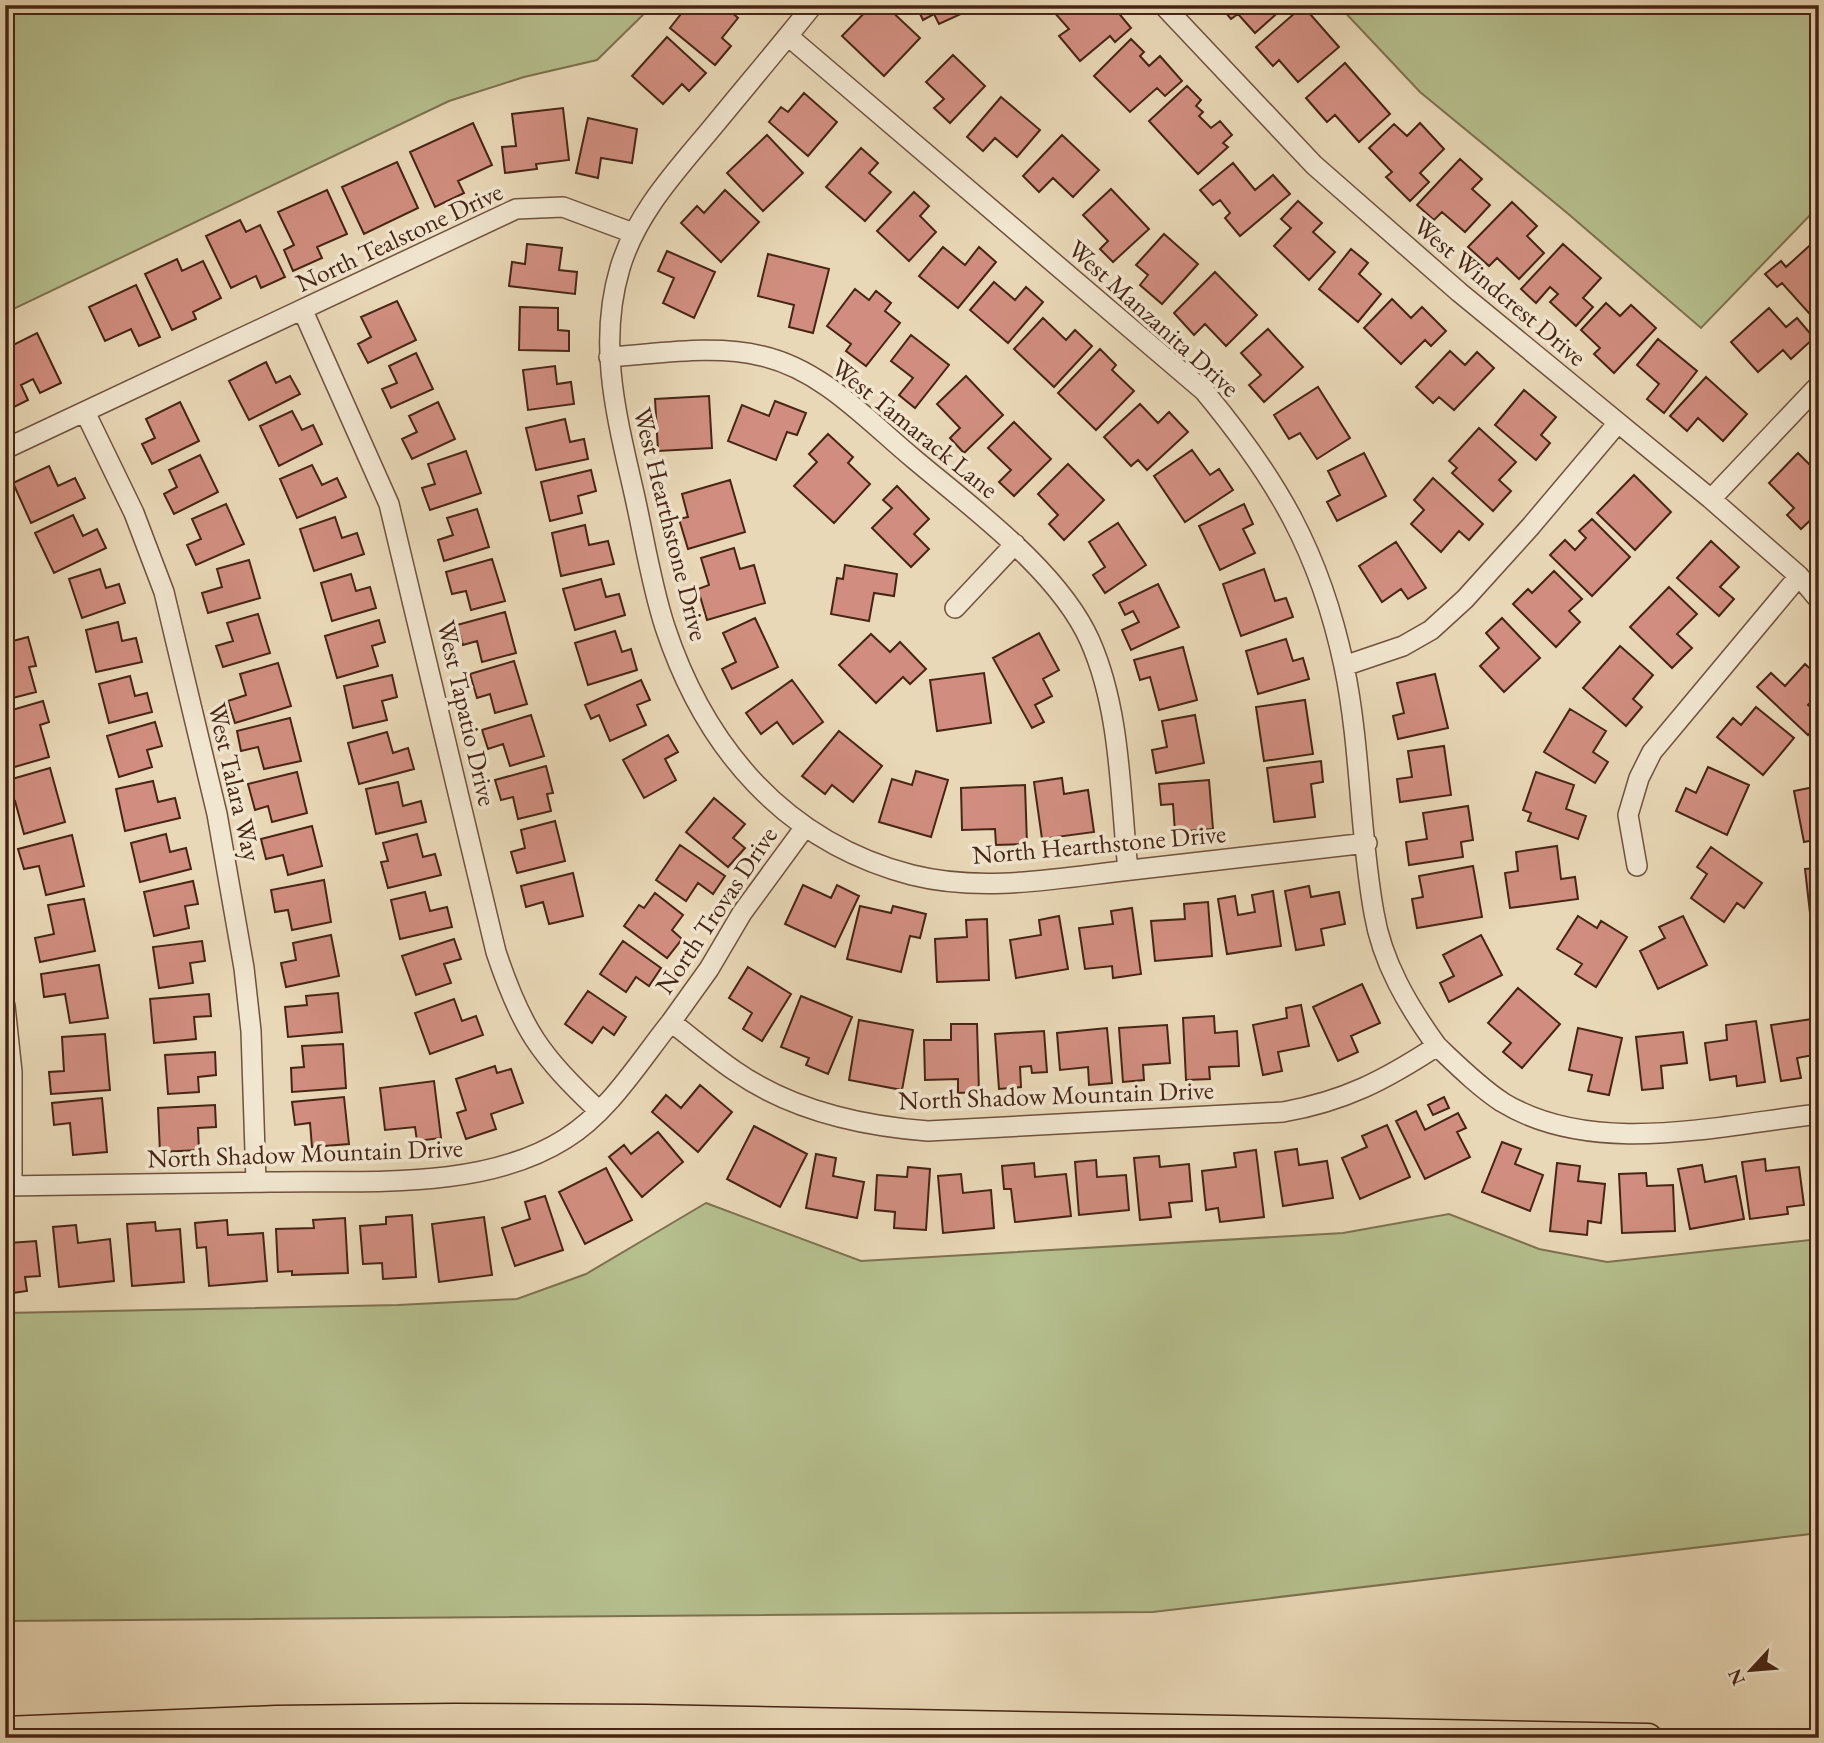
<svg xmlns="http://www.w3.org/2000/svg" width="1824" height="1743" font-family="'EB Garamond',serif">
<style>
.green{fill:#b6bf8e;stroke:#7e7251;stroke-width:2}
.building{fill:#d18e80;stroke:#472514;stroke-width:2}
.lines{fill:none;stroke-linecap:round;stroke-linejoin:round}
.minor-casing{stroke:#70523d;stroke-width:22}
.highway-casing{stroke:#472514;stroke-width:31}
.minor{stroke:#f1e6d0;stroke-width:19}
.highway{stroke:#e9d8b7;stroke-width:28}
.labels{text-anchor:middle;stroke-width:7;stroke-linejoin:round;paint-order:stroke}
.street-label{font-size:26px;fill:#472514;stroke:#f1e6d0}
</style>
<rect width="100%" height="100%" fill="#e9d8b7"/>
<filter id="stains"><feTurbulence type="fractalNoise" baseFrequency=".00286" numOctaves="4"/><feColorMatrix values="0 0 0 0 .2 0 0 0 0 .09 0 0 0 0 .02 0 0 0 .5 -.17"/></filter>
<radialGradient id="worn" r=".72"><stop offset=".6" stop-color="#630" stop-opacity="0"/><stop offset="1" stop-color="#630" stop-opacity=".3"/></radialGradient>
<path class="green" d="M5 5H653L597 60 524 77 449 101 5 313Z
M1338 5H1819V210L1813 212 1701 328 1566 212 1420 92Z
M706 1203 861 1261 1343 1233 1449 1214 1539 1249 1607 1262 1819 1239V1533L1153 1612 5 1621V1313L398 1305 517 1299 586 1274Z"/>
<path class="building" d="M688 5H723L738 18 722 38 731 46 715 65 670 28Z
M872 5H885L920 38 884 76 842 36Z
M916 5H960L963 13 939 24 934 14 923 20Z
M1062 5H1098L1103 10 1112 5 1131 28 1115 42 1110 36 1080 61 1059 36 1069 29 1054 12Z
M1219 5H1281L1283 8 1255 33 1238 14 1231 19Z
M1303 6 1339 47 1298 82 1279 60 1273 66 1256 47Z
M667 37 706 73 689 91 682 84 663 104 632 76Z
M1131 39 1144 52 1140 56 1149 66 1160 56 1182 81 1165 96 1157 88 1130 112 1094 76Z
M953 55 985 86 950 123 934 108 944 99 926 82Z
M1345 63 1390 114 1359 142 1335 115 1327 122 1306 98Z
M1187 86 1201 100 1196 106 1203 112 1199 116 1211 128 1220 121 1232 135 1223 143 1228 147 1198 174 1149 121Z
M804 93 837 122 808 156 769 122 781 107 788 112Z
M1001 97 1040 130 1017 157 995 138 983 151 967 137Z
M563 108 569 160 536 164 537 169 505 173 502 147 516 146 512 114Z
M588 118 637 129 632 163 601 158 598 178 576 173Z
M473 123 492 165 458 181 464 193 435 207 410 152Z
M1420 123 1444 149 1420 173 1429 182 1410 201 1386 177 1392 172 1369 148 1394 124 1407 136Z
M767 135 803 173 763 211 727 173Z
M1062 135 1099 170 1073 197 1053 178 1039 192 1023 176Z
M861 148 878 163 869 173 891 192 865 221 826 187Z
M1460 159 1482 179 1472 189 1490 205 1465 232 1442 212 1434 220 1417 205Z
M397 162 418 208 364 234 342 187Z
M1233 163 1255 190 1273 175 1290 194 1240 236 1225 218 1230 213 1220 200 1213 205 1200 190Z
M1111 189 1149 229 1113 262 1100 249 1108 241 1083 215Z
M327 190 347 234 317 247 322 258 293 271 284 250 294 245 278 212Z
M725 190 759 222 721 262 681 223 697 206 704 213Z
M914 192 929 206 920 216 936 232 909 261 877 231Z
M1298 201 1322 223 1313 232 1335 252 1309 280 1274 246 1291 228 1281 219Z
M1512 202 1537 226 1527 236 1544 253 1519 279 1497 258 1489 266 1468 247Z
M240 220 246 232 260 225 285 277 261 288 256 276 231 288 206 236Z
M1164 234 1198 264 1162 304 1140 285 1148 275 1136 265Z
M1818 238 1819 320 1817 322 1782 283 1777 287 1765 274 1781 261 1786 267Z
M527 244 562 248 559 270 577 272 575 294 509 286 512 262 525 264Z
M1563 244 1601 278 1583 298 1593 307 1576 326 1550 302 1558 294 1550 287 1536 303 1521 289Z
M943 247 965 265 979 247 996 262 958 308 919 276Z
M1351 249 1368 263 1359 274 1381 294 1358 322 1319 289Z
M667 251 715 272 694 318 663 303 674 278 658 271Z
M768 254 829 269 813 333 789 327 794 305 758 296Z
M177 259 182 271 203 261 221 298 193 312 196 319 172 330 145 274Z
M1215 272 1257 315 1226 346 1205 324 1194 335 1174 313Z
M994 282 1015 300 1026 287 1043 302 1008 343 970 310Z
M136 285 160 337 139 346 131 329 105 341 89 307Z
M855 289 869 300 876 291 891 303 885 311 900 323 866 366 846 351 851 344 827 326Z
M1392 299 1411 318 1422 307 1446 331 1431 346 1425 340 1401 364 1364 328Z
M397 301 416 340 368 363 358 344 371 337 361 317Z
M1606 303 1620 316 1631 305 1656 328 1614 373 1594 354 1600 348 1581 330Z
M520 307 558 308V330L569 331V351L519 350Z
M1769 308 1786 327 1797 318 1814 338 1791 359 1783 350 1758 372 1731 342Z
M1043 318 1066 340 1075 330 1092 346 1054 387 1014 349Z
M1268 329 1303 367 1264 402 1249 385 1261 375 1241 353Z
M37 333 61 383 40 393 33 379 21 385 28 400 14 407 5 390V349Z
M911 335 949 365 915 408 899 395 913 378 891 361Z
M1658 339 1697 371 1664 413 1647 399 1659 384 1637 365Z
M1100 349 1116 365 1112 370 1134 391 1096 430 1058 393Z
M1450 351 1465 365 1477 352 1494 368 1454 410 1439 397 1433 403 1416 387Z
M416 353 433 389 391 408 382 389 397 383 389 366Z
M266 362 276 383 290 376 300 394 249 420 229 381Z
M555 366 557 384 571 382 574 404 528 410 523 370Z
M966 376 1003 415 964 453 950 438 960 428 937 404Z
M1706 377 1747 414 1723 441 1698 418 1687 431 1670 416Z
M1318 387 1350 438 1317 459 1300 433 1289 439 1274 415Z
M1524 390 1556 417 1541 435 1550 443 1536 460 1495 425Z
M709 396 712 448 658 451 655 399Z
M775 401 806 413 797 435 787 432 776 460 728 441 742 405 769 416Z
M180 402 199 441 152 464 142 444 155 438 146 419Z
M438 402 455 439 412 459 402 439 417 432 409 416Z
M1140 404 1158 423 1169 412 1188 432 1147 470 1138 460 1131 466 1104 437Z
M292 411 302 430 313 425 322 444 279 466 260 426Z
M565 419 570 442 584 439 588 459 536 470 526 428Z
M1014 422 1051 459 1014 496 999 482 1011 470 988 448Z
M1479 428 1516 462 1499 480 1511 491 1493 511 1452 473 1457 468 1449 461Z
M828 434 853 457 848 463 870 484 834 523 794 486 817 462 809 454Z
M1192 450 1210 475 1219 469 1233 490 1185 522 1154 476Z
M466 451 481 493 430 510 422 488 435 484 428 464Z
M1364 453 1386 496 1337 521 1327 502 1340 495 1328 471Z
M1798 453 1819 474V512L1801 529 1787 515 1794 508 1769 483Z
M200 455 218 492 174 514 164 494 177 487 169 470Z
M1068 464 1104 500 1064 540 1049 524 1058 515 1038 494Z
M312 465 322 485 337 478 346 497 297 518 280 479Z
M49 466 58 486 75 478 85 498 31 523 13 483Z
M591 470 596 491 578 496 582 513 550 521 541 482Z
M1634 475 1671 512 1635 550 1597 513Z
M1433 478 1483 524 1469 540 1459 531 1441 552 1411 524 1424 510 1414 500Z
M730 480 745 532 688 549 679 519 688 517 682 494Z
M897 486 929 519 914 534 929 549 911 567 872 528 892 508 883 500Z
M226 504 244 544 196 565 187 545 201 539 192 519Z
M1244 504 1253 524 1243 529 1255 553 1220 570 1199 526Z
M477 509 489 547 444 561 438 540 453 535 447 518Z
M73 515 83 536 97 529 106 548 54 573 35 533Z
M335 517 342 538 357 533 364 554 314 571 300 529Z
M1592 519 1630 557 1592 596 1550 555 1565 540 1575 550 1586 538 1579 531Z
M1118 523 1146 565 1105 593 1093 575 1105 567 1089 542Z
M585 525 589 545 608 541 614 564 561 576 552 533Z
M1711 541 1739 567 1720 587 1734 599 1719 616 1677 578Z
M1396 542 1426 588 1408 599 1401 589 1382 602 1359 566Z
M734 548 740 569 754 565 765 603 707 620 698 589 709 585 701 558Z
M492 559 505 601 471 610 466 591 452 594 446 572Z
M249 560 260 598 208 613 202 593 222 587 217 569Z
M845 565 897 574 894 596 874 593 869 621 831 614 837 578 843 579Z
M100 569 106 588 119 584 125 603 82 618 69 579Z
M1264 569 1275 601 1286 598 1293 617 1241 636 1223 584Z
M1554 571 1582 599 1569 611 1580 622 1556 647 1513 604 1528 589 1532 593Z
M351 574 356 591 370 587 376 608 332 621 321 583Z
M601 579 606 597 619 594 625 615 575 630 563 589Z
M1158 584 1179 627 1131 650 1122 630 1139 622 1133 611 1125 615 1119 603Z
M1669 587 1697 614 1677 634 1692 648 1672 668 1630 627Z
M505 612 516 653 482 662 477 641 463 645 457 625Z
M258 614 270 653 223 667 216 646 233 641 227 623Z
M755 618 778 667 732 689 722 669 736 662 723 633Z
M1502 618 1540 658 1504 692 1480 666 1499 648 1486 633Z
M379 620 385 642 372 646 378 666 337 678 325 636Z
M118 622 122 641 136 638 142 662 96 672 86 630Z
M615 631 622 652 631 649 637 670 588 685 575 643Z
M1039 633 1059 670 1043 679 1052 696 1035 705 1044 722 1032 728 993 658Z
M871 634 890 652 900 642 926 669 910 684 903 677 876 703 839 665Z
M28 637 36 666 29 667 36 692 5 700V643Z
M1286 639 1293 661 1303 658 1309 679 1258 694 1246 651Z
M1620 646 1653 675 1633 699 1642 707 1626 726 1583 688Z
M1183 647 1197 700 1159 710 1150 677 1140 680 1134 660Z
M514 661 527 704 495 713 490 694 477 698 470 674Z
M278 663 291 706 235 723 228 701 246 695 240 674Z
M1805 664 1819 677V697L1817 695 1808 705 1819 715V724L1808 735 1757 687 1771 673 1785 686Z
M984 673 991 723 937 731 930 680Z
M1435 674 1448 728 1398 739 1393 716 1404 713 1397 683Z
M392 675 397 697 382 701 387 720 353 728 344 686Z
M130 676 135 696 147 693 152 712 109 723 99 684Z
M641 680 650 700 637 705 646 725 610 741 599 715 591 719 585 705Z
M792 680 823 722 793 744 777 722 761 734 746 713Z
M1305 700 1313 754 1264 761 1256 707Z
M43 701 49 722 40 725 49 757 11 768 5 747V712Z
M1756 707 1794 738 1763 775 1717 737 1733 718 1741 725Z
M1570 709 1606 731 1593 752 1608 762 1595 783 1544 752Z
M531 715 544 756 510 766 503 744 488 749 482 730Z
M1195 715 1204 763 1156 773 1152 750 1167 747 1162 721Z
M290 718 301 761 264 769 258 747 241 751 237 731Z
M155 722 162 746 147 750 152 767 119 777 107 736Z
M839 731 882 766 853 802 832 785 825 794 802 776Z
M387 732 393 753 408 748 414 769 359 784 348 743Z
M668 735 678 752 665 759 676 780 644 798 623 760Z
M1444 746 1451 795 1400 802 1397 779 1412 777 1408 751Z
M1321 761 1323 782 1311 784 1315 817 1274 822 1267 768Z
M546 766 553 793 547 794 551 811 518 819 513 797 501 800 495 780Z
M1708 767 1749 785 1727 835 1676 811 1686 788 1696 793Z
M50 768 65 822 24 834 15 801 6 803 5 781Z
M916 771 948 780 931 837 879 822 892 779 912 785Z
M297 772 307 813 272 822 268 806 255 810 248 784Z
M1536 772 1574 785 1566 809 1586 816 1578 839 1528 821 1531 813 1523 810Z
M1062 778 1064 794 1088 790 1094 832 1042 839 1034 782Z
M1209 780 1213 829 1175 832 1173 804 1161 805 1159 784Z
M153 781 158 802 175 798 180 818 125 831 116 789Z
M398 782 403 806 421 801 426 822 376 834 366 789Z
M1025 785 1027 844 996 845 995 829 962 830 961 788Z
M1819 786V839L1804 842 1794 791Z
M714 798 745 824 733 838 745 848 728 867 686 832Z
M1468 806 1473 840 1461 842 1463 857 1409 865 1406 842 1427 839 1423 813Z
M555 821 565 861 517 873 511 852 525 848 521 830Z
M312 826 322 866 288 875 283 855 266 859 261 839Z
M166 834 170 852 186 848 191 869 140 882 131 843Z
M417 834 423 857 435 854 441 875 388 888 381 862 388 861 383 843Z
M72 835 84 886 46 895 39 866 24 869 18 849Z
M680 845 725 876 713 894 698 883 686 901 656 880Z
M1557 846 1561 879 1575 877 1578 899 1510 908 1505 873 1518 871 1516 852Z
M1711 847 1762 883 1744 908 1737 903 1724 922 1691 898 1707 874 1697 867Z
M1473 866 1482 917 1417 928 1412 899 1423 897 1419 876Z
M1819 868V921L1811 922 1805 869Z
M573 873 583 916 549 924 543 902 526 907 521 886Z
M324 880 331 922 292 930 288 910 275 912 271 890Z
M193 881 198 904 185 906 189 928 154 936 144 892Z
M803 885 831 898 837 885 859 896 835 947 785 924Z
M1309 886 1311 897 1339 892 1345 924 1321 929 1324 945 1296 950 1285 891Z
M1273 891 1281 946 1227 954 1218 899 1235 896 1238 915 1255 912 1252 895Z
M425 892 430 911 447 907 452 927 400 939 391 900Z
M655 893 683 915 672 930 682 939 667 958 624 926 639 905 644 908Z
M84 899 95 951 40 962 35 938 54 934 48 905Z
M1208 902 1212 956 1155 961 1151 921 1185 919 1184 904Z
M860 906 891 913 893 906 926 914 920 938 910 936 901 972 847 959Z
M1132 908 1141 974 1113 978 1112 966 1085 969 1079 928 1113 924 1111 911Z
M1059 916 1068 969 1016 978 1010 940 1041 935 1039 920Z
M1578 916 1597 928 1601 921 1627 937 1596 987 1575 974 1582 964 1557 949Z
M1683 916 1707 965 1658 989 1640 951 1665 938 1659 927Z
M987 919 989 980 937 982 935 939 967 937 966 920Z
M331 935 339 976 286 987 281 963 296 960 293 943Z
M1481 935 1502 975 1449 1002 1440 983 1454 976 1443 955Z
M454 939 461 959 444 964 451 983 416 995 402 956Z
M202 941 205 961 190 963 193 983 159 988 153 947Z
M623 941 661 968 649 986 636 977 626 992 600 974Z
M99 965 108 1018 70 1023 65 994 44 997 41 974Z
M748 967 791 994 762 1041 743 1029 752 1013 729 998Z
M1362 984 1380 1023 1351 1036 1358 1052 1338 1061 1313 1007Z
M1518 988 1560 1024 1522 1068 1503 1052 1511 1043 1488 1023Z
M588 991 626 1017 614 1035 603 1027 592 1043 565 1024Z
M338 993 342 1032 288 1037 285 1007 307 1005 306 996Z
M209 994 211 1016 194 1017 196 1039 154 1043 150 999Z
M801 996 852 1017 828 1074 806 1065 809 1058 781 1047Z
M454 999 462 1021 476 1016 483 1035 430 1054 415 1013Z
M1301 1005 1309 1046 1278 1052 1282 1071 1263 1075 1253 1025 1287 1018 1286 1008Z
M1214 1016 1215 1033 1237 1031 1239 1066 1209 1067 1210 1079 1186 1080 1183 1018Z
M1819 1018V1054L1797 1058 1801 1078 1781 1081 1771 1025Z
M859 1020 913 1030 902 1090 849 1080Z
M1756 1021 1765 1082 1737 1086 1736 1076 1710 1080 1705 1043 1727 1040 1726 1025Z
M951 1024H977L979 1092 958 1093V1079L925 1080 924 1040H951Z
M1167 1025 1170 1063 1143 1065 1144 1080 1123 1082 1119 1028Z
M1107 1028 1112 1083 1089 1085 1088 1067 1060 1070 1057 1033Z
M1578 1028 1622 1038 1609 1095 1588 1091 1592 1075 1569 1070Z
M1044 1031 1047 1072 1032 1073 1031 1066 1020 1067 1021 1087 999 1089 995 1034Z
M1683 1032 1687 1063 1661 1066 1663 1088 1642 1090 1636 1037Z
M105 1034 110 1090 51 1094 49 1072 64 1071 62 1037Z
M343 1044 346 1088 292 1092 291 1068 304 1067 302 1046Z
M215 1052 216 1075 198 1077 199 1092 168 1094 165 1055Z
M495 1066 497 1073 511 1069 523 1103 491 1114 496 1129 466 1139 457 1113 466 1110 456 1079Z
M434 1081 441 1138 417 1141 415 1127 385 1130 380 1088Z
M700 1085 732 1112 698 1152 652 1112 666 1095 681 1108Z
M344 1097 349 1144 312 1147 310 1123 295 1125 292 1102Z
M1444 1097 1449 1108 1433 1115 1428 1105Z
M102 1098 107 1152 73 1155 70 1123 54 1125 52 1103Z
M215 1105 216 1127 198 1128 199 1150 160 1152 158 1108Z
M1416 1111 1425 1130 1458 1113 1466 1128 1457 1132 1470 1157 1425 1179 1396 1121Z
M1387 1125 1410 1177 1360 1199 1342 1158 1367 1147 1362 1136Z
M754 1126 807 1154 780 1207 727 1179Z
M658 1132 683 1162 642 1197 609 1157 624 1145 631 1154Z
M1502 1142 1521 1149 1515 1164 1543 1175 1530 1211 1482 1192Z
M1297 1149 1299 1165 1327 1161 1333 1198 1283 1206 1275 1152Z
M1256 1150 1264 1217 1220 1222 1218 1208 1206 1210 1202 1171 1236 1167 1234 1153Z
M816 1154 836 1158 833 1176 864 1182 857 1218 806 1208Z
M1159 1156 1160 1167 1189 1164 1192 1201 1169 1203 1171 1217 1140 1220 1134 1158Z
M1765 1159 1766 1171 1799 1167 1804 1205 1787 1207 1788 1214 1750 1219 1742 1162Z
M1096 1160 1097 1177 1126 1175 1129 1210 1079 1215 1075 1162Z
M1034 1163 1035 1177 1066 1174 1071 1216 1015 1222 1011 1189H1004L1002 1166Z
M1557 1163 1580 1166 1578 1181 1605 1184 1601 1223 1588 1221 1587 1235 1550 1231Z
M1819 1164V1199L1816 1200 1810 1166Z
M1702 1165 1705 1182 1736 1176 1744 1219 1690 1229 1678 1169Z
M908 1167 930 1169 926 1230 894 1228 895 1212 875 1210 877 1175 907 1177Z
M606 1168 632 1220 585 1244 559 1192Z
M1646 1173 1647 1186 1673 1185 1675 1231 1622 1233 1619 1174Z
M961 1174 963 1193 991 1190 994 1228 943 1233 938 1176Z
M545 1196 563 1250 515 1266 502 1228 530 1219 525 1202Z
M412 1215 416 1277 383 1279 382 1263 363 1264 360 1226 386 1224V1217Z
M484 1217 492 1275 439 1282 432 1224Z
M345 1218 348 1273 292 1275V1271L278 1272 276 1229 314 1228 313 1220Z
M227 1220 228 1235 263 1233 267 1281 209 1286 206 1247 197 1248 195 1223Z
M155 1222 156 1231 180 1229 184 1282 132 1286 127 1224Z
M5 1225 9 1243 36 1241 40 1276 25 1277 27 1291 5 1294Z
M76 1225 78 1243 110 1239 114 1281 59 1287 53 1227Z"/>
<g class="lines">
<g class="minor-casing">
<path id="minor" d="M813 5C781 45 748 84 716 123 679 168 637 211 620 268 597 345 617 418 634 493 644 537 651 584 665 627 705 748 785 842 912 875 984 893 1059 878 1131 870 1210 861 1288 852 1367 843
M1163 5 1314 165 1459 292 1711 499 1799 576 1819 600
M788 36 1204 391C1277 479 1320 552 1344 666 1361 747 1359 831 1374 913 1382 962 1408 1006 1437 1046
M303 311 389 504 496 952C522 1030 540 1055 599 1111
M609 357C658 354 713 344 762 356 823 370 868 421 914 459 972 508 1059 571 1090 641 1121 711 1120 795 1128 870
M85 412 134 513 164 592 217 814 244 968 251 1031 256 1182
M5 449 516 209 563 207 633 233
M1711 499 1819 385
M955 608 1015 544
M1344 666 1403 646 1431 630 1465 599 1531 526 1617 424
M1637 866 1628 815 1639 778 1652 752 1799 576
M5 1006 12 1072V1186
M671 1022 709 969 742 913 805 827
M5 1186C94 1184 182 1184 270 1182 364 1180 483 1191 565 1139 609 1112 639 1062 671 1022 692 1038 713 1056 735 1071 791 1110 862 1126 928 1131L1283 1112C1345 1101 1385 1080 1437 1046 1457 1065 1478 1086 1502 1102 1593 1158 1720 1125 1819 1114"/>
</g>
<g class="highway-casing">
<path id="highway" d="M5 1731 276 1720 454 1718 647 1719 1648 1738"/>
</g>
<use href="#minor" class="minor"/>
<use href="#highway" class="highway"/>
</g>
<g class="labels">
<g class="street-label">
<text transform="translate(399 237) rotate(-25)" y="9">North Tealstone Drive</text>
<text transform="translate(1500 291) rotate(40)" y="9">West Windcrest Drive</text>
<text transform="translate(1154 318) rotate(42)" y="9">West Manzanita Drive</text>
<text transform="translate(915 428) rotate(39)" y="9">West Tamarack Lane</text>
<text transform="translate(671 524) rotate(76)" y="9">West Hearthstone Drive</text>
<text transform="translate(467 713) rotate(77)" y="9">West Tapatio Drive</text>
<text transform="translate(235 782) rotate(77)" y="9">West Talara Way</text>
<text transform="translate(1099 844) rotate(-5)" y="9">North Hearthstone Drive</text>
<text transform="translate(716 910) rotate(-56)" y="9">North Trovas Drive</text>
<text transform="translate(1056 1095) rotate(-2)" y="9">North Shadow Mountain Drive</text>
<text transform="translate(305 1153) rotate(-2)" y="9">North Shadow Mountain Drive</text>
</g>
</g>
<rect width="1824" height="1743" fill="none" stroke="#e9d8b7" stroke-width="28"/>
<rect x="7" y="7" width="1810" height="1729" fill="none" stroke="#472514" stroke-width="3.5"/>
<rect x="14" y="14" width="1796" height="1715" fill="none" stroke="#472514" stroke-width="2"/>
<g transform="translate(1751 1670) rotate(244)" stroke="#f1e6d0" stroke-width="5" paint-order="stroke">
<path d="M0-5L12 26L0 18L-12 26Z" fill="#472514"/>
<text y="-10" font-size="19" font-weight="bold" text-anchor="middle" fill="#472514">N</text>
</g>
<rect width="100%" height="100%" filter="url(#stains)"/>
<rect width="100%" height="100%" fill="url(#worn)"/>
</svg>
